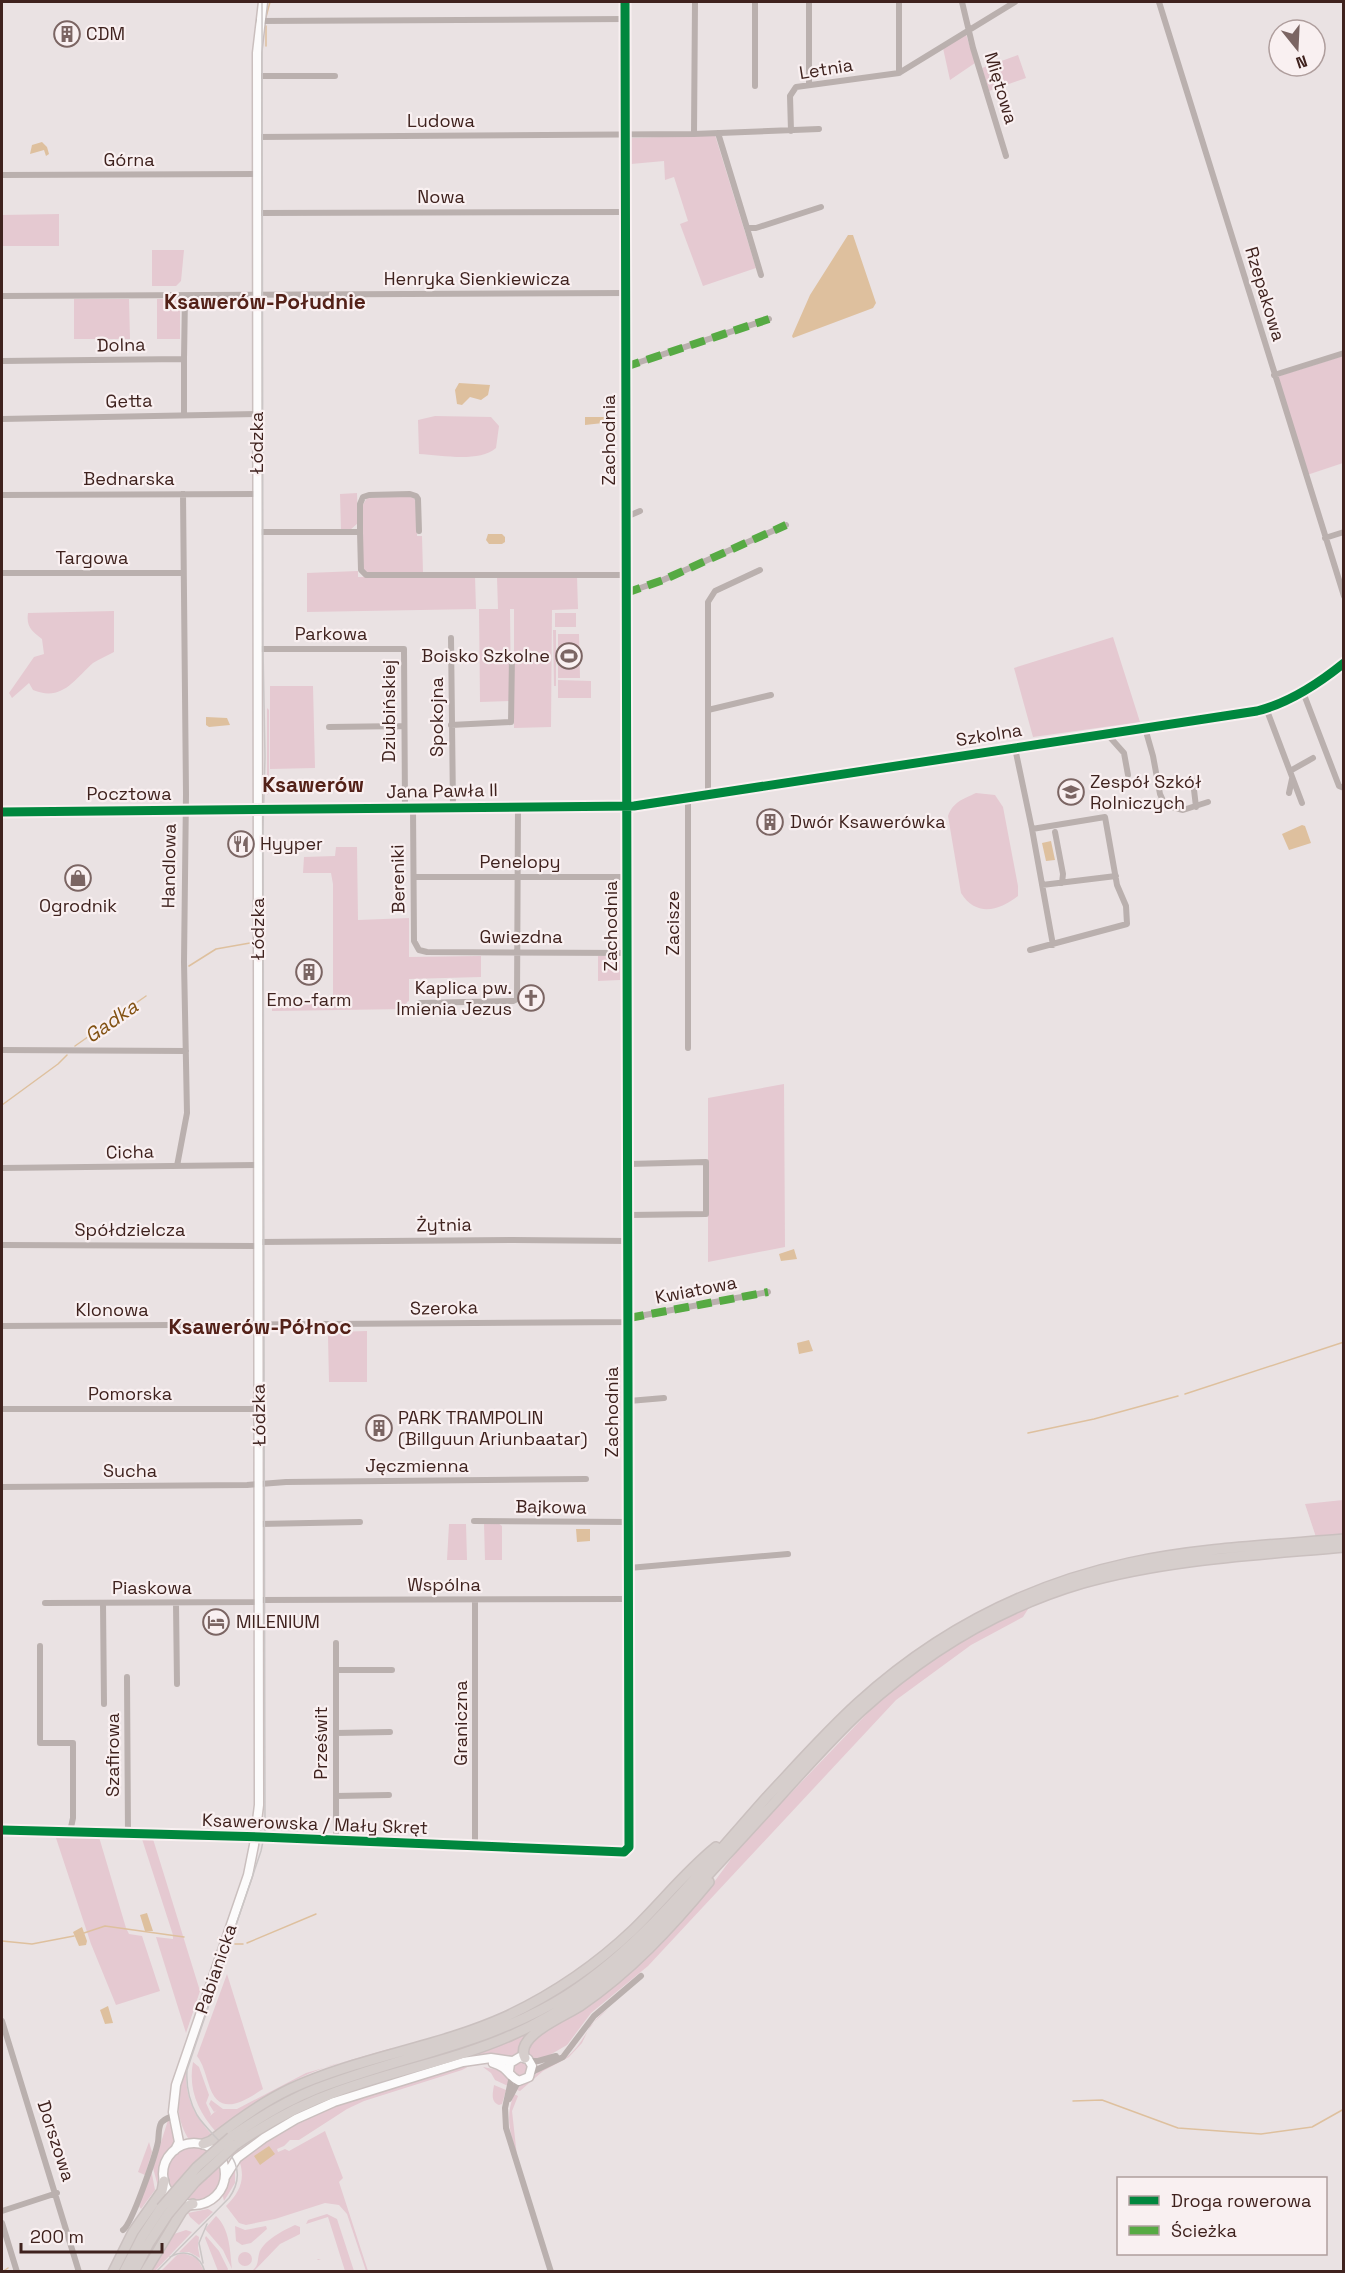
<svg xmlns="http://www.w3.org/2000/svg" width="1345" height="2273" font-family="'Space Grotesk',sans-serif">
<style>
.green{fill:#e5c9d1}
.water{fill:#dec09e}
.lines{fill:none;stroke-linecap:round;stroke-linejoin:round}
.stream{stroke:#dec09e;stroke-width:1.5}
.secondary-casing{stroke:#cabfbe;stroke-width:11}
.primary-casing{stroke:#cac0bf;stroke-width:12}
.street{stroke:#bab0ae;stroke-width:6}
.secondary{stroke:#fcfbfb;stroke-width:8}
.primary{stroke:#d6cecc;stroke-width:9}
.tram{stroke:#cbc6c6;stroke-width:1.5}
.primary-bridge-casing{stroke:#cac0bf;stroke-width:12;stroke-linecap:butt}
.primary-bridge{stroke:#d6cecc;stroke-width:9}
.quiet{stroke:#56aa43;stroke-width:8;stroke-dasharray:15 8;stroke-linecap:butt}
.cycleway-casing{stroke:#f9f0f1;stroke-width:13}
.cycleway{stroke:#00873e;stroke-width:9}
.labels{text-anchor:middle;stroke-width:4.5;stroke-linejoin:round;paint-order:stroke}
.poi-label{font-size:18px;fill:#3f221e;stroke:#f9f0f1;text-anchor:start}
.street-label{font-size:18px;fill:#3f221e;stroke:#f9f0f1}
.water-label{font-size:20px;font-style:italic;fill:#825111;stroke:#f9f0f1}
.quarter-label{font-size:21px;font-weight:bold;fill:#532118;stroke:#f9f0f1}
</style>
<rect width="100%" height="100%" fill="#eae2e3"/>
<path class="green" d="M966 34 975 63 950 80 943 48Z
M1018 55 1026 78 989 91 982 68Z
M715 135 756 268 703 286 680 224 688 221 674 177 665 180 664 161 631 164V138Z
M59 214V246H2V215Z
M152 250H184L181 281 176 286H152Z
M74 299H129L130 339H74Z
M157 299H176L180 303V339H157Z
M1343 356V463L1307 475 1276 377Z
M435 416 491 417 499 426 496 448C478 463 442 455 419 454L418 420Z
M357 493 358 523 350 530H341L340 494Z
M408 496 414 498 417 504V536H422L423 573H368L363 570 362 506 367 498Z
M358 571V577L475 576 476 609 307 612V573Z
M577 576 578 609 552 610 551 727 514 728V609H510L511 701 480 702 479 609H498L497 577Z
M114 611V652C107 656 99 659 93 663 74 680 62 702 33 690L29 683 12 698 9 693 34 657 44 654 42 639C32 631 26 627 28 613Z
M555 613H576V627H555Z
M553 630H556V686H554Z
M558 634H579L580 678H558Z
M1113 637 1140 722 1033 737 1014 668Z
M558 680 591 681V698H558Z
M270 686H313L315 768 270 769Z
M267 708 269 710V793L267 795Z
M976 793 995 795 1003 807 1018 886V896C999 911 976 917 961 893L948 816C953 802 963 799 976 793Z
M336 847H357L358 920 409 918V957L481 956V977L409 979V1001L407 1002 405 1009 272 1011V1002L327 1003 333 997V884L331 873H303L304 857 335 856Z
M598 956H616L620 962V980L598 981Z
M784 1084 785 1247 708 1262V1098Z
M367 1331V1382H329L328 1336 332 1332Z
M1343 1500V1535L1316 1537 1305 1504Z
M484 1523H498L502 1526V1560H485Z
M449 1524H466L467 1560H447Z
M1030 1606 1023 1617 971 1645 896 1700 648 1966 591 2013 567 2045 548 2056 534 2059 529 2056 527 2046 537 2037 592 2004 616 1985 653 1951 706 1893 742 1844 881 1699 939 1655 970 1636Z
M55 1835 99 1837 126 1928 129 1934 142 1936 160 1991 116 2005 91 1944Z
M142 1839H153L200 1991 186 2033 156 1937 173 1939V1935Z
M227 1974 263 2089C241 2103 218 2118 208 2082 205 2073 203 2064 197 2056Z
M608 2009 590 2026 582 2043 569 2057 543 2071 520 2091 517 2090C520 2084 522 2085 528 2082 532 2079 534 2075 538 2072 547 2066 559 2063 568 2056 585 2042 587 2024 608 2009Z
M534 2030 524 2042 519 2053 506 2058 476 2056 452 2062 487 2050Z
M392 2048C379 2056 345 2061 329 2066 286 2081 251 2104 216 2132 198 2111 188 2090 193 2062L199 2067 209 2095 206 2103 211 2114 210 2116 217 2110 214 2112 209 2104 211 2100 223 2109H237L306 2073Z
M188 2061C182 2092 192 2113 213 2136L204 2141 188 2138C172 2112 179 2087 188 2061Z
M477 2062 462 2070 364 2101 347 2109 299 2140H290L284 2146 277 2149 278 2152 285 2149 289 2151 325 2131 343 2178 339 2182 368 2271H366L347 2214 339 2205 325 2203 275 2219 246 2225 239 2223 226 2206C240 2192 246 2179 239 2160L276 2135 323 2111 346 2102Z
M514 2069a7 7 0 1 1 14 0a7 7 0 1 1-14 0Z
M483 2067 498 2070 499 2068C506 2073 509 2078 508 2086L495 2080 491 2073Z
M494 2085 506 2090 502 2104 499 2105C490 2102 493 2092 494 2085Z
M514 2094 518 2096 512 2111 517 2156C510 2131 505 2118 514 2094Z
M168 2120 171 2121 176 2145 163 2161 159 2190 153 2168Z
M149 2142 152 2152 145 2175 138 2172Z
M166 2174a28 28 0 1 1 56 0a28 28 0 1 1-56 0Z
M235 2167V2183L224 2201 222 2193 229 2171Z
M151 2169 155 2190 141 2209 139 2206Z
M208 2209 213 2212 199 2225 190 2217 188 2213Z
M327 2214 337 2219 354 2271H345L328 2217 306 2224 317 2259H321L318 2260 317 2259 306 2224 308 2220Z
M216 2216C230 2229 230 2251 232 2269L223 2250 205 2229Z
M295 2225 300 2227V2234L280 2244 254 2271H252C259 2265 257 2262 259 2254 262 2241 284 2230 295 2225Z
M266 2226 267 2229 251 2243 242 2245 236 2241 235 2226 245 2230Z
M186 2230 192 2232 155 2271 148 2272 171 2235Z
M196 2235 199 2237 198 2248 200 2258 189 2252H179Z
M206 2236 219 2251 228 2269 227 2271H218L205 2238Z
M238 2259a7 7 0 1 1 14 0a7 7 0 1 1-14 0Z
M183 2253 197 2258 204 2271H161L177 2255Z"/>
<path class="water" d="M42 142 47 147 49 154 46 156 44 150 30 154 32 145Z
M848 235H853L876 303 873 308 793 338 792 336 810 295Z
M459 383 490 385 488 395 481 400 470 397 462 405 457 404 455 390Z
M585 417H605L603 423 585 425Z
M488 534H502L505 537V542L502 544H489L486 540Z
M206 717 227 718 230 725 209 727 206 725Z
M1302 825 1305 826 1311 843 1289 850 1282 834Z
M1051 841 1055 860 1046 861 1042 843Z
M794 1249 797 1259 781 1261 779 1254Z
M809 1340 813 1351 799 1354 797 1343Z
M576 1529H590V1541L577 1542Z
M147 1913 153 1931H145L140 1915Z
M82 1927 87 1941 86 1945 79 1946 73 1932Z
M108 2006 113 2023 105 2024 100 2010Z
M269 2146 275 2154 260 2165 254 2156Z"/>
<g class="lines">
<path class="stream" d="M266 17 270 2
M266 26V46
M189 966 216 949 250 943
M75 1046 146 996
M2 1105 58 1064 67 1055
M1185 1394 1344 1342
M1028 1433 1094 1419 1178 1396
M84 1933 105 1926 184 1937
M218 1938 221 1939
M2 1941 32 1944 74 1936
M247 1943 316 1914
M235 1944H243
M1073 2101 1102 2100 1178 2128 1261 2134 1312 2127 1344 2109
M2 2272 8 2268"/>
<g class="secondary-casing">
<path id="secondary" d="M2 812 634 806 1257 711C1289 703 1318 684 1344 663
M2 1830 261 1837 624 1852 629 1847 625 2
M493 2063C510 2068 507 2076 519 2081L529 2077 532 2066 528 2059 520 2057 510 2063 509 2071
M163 2174a31 31 0 1 1 62 0a31 31 0 1 1-62 0Z
M175 2150 179 2142 173 2112 176 2085 248 1875 254 1845 259 1805 257 53 263 2
M225 2177 237 2158 264 2138 296 2119 334 2102 463 2062 491 2058 512 2061"/>
</g>
<g class="primary-casing">
<path id="primary" d="M525 2058C514 2036 565 2016 580 2006 630 1972 671 1928 709 1882
M231 2137C258 2118 286 2101 316 2089 400 2056 490 2044 567 1995 643 1946 707 1864 767 1797 797 1765 826 1732 858 1703 935 1633 1027 1585 1129 1563 1199 1548 1272 1545 1344 1539
M203 2144 211 2141C236 2121 261 2103 290 2089 359 2057 436 2048 505 2017 552 1995 595 1966 633 1930 661 1903 685 1872 716 1847
M235 2145C267 2123 299 2105 336 2092 394 2070 457 2060 514 2034 564 2012 605 1980 645 1943 688 1897 731 1850 774 1803 802 1772 830 1740 861 1711 925 1653 1001 1607 1083 1583 1168 1559 1257 1555 1344 1547
M113 2272 133 2232 162 2191 164 2181
M124 2272 142 2237 161 2208
M134 2272 149 2243 168 2214
M145 2272 182 2211 187 2206 193 2204"/>
</g>
<path class="street" d="M755 2V86
M899 2V73
M962 2 973 48 1006 156
M1159 2 1344 596
M259 21 625 19
M257 76H335
M809 84V2
M791 131 790 96 796 87 899 73 1015 2
M718 133 747 228H756L821 207
M694 134 695 2
M257 137 694 134 819 129
M2 175 257 174
M257 213 626 212
M747 228 761 275
M2 296 626 293
M184 359 185 296
M2 361 184 359V415
M625 367 769 319
M1274 375 1344 353
M2 419 257 414
M2 495 258 494
M626 517 640 511
M258 532H360V504L363 497 369 495 410 494 416 496 418 499 419 531
M360 532 361 570 366 575H626
M1325 538 1344 532
M2 573H183
M626 593 663 580 786 525
M451 638 453 807
M258 649H404L405 808
M1303 692 1339 786 1344 788
M1266 708 1302 803
M708 710 771 695
M451 725 511 722 512 656
M329 727 404 726
M1145 728 1153 756 1160 794 1165 805 1183 810 1208 802
M1107 734 1124 753 1128 775
M1015 748 1032 829 1053 945
M1290 771 1313 758
M1193 781 1196 807
M1289 793 1292 779
M708 794V602L715 591 760 570
M413 808 414 941 419 950 427 952 627 953
M1055 832 1063 874 1062 883
M414 877H627
M1042 885 1116 876
M1030 950 1127 924 1126 906 1117 885 1105 817 1032 829
M420 1003 513 1001 517 999 518 807
M688 1048V797
M2 1050 186 1051
M177 1166 187 1113 184 962 186 794 183 494
M2 1168 259 1165
M629 1215 706 1214V1162L629 1164
M259 1242 513 1240 628 1241
M2 1245 259 1246
M629 1318 768 1292
M2 1326 629 1322
M629 1401 664 1398
M2 1409H259
M2 1487 247 1485 286 1482 586 1479
M474 1521 629 1522
M259 1524 360 1522
M629 1568 788 1554
M259 1600 629 1599
M45 1603 259 1602
M103 1603 104 1704
M176 1604 177 1684
M336 1643V1841
M40 1646V1743H73V1818L70 1832
M336 1670H392
M127 1677 128 1834
M336 1733 390 1732
M336 1796 389 1795
M475 1846V1600
M2 2021 79 2272
M530 2061H538L556 2056
M532 2072 563 2057 594 2016 641 1976
M512 2076 505 2108 506 2128 551 2272
M509 2099 517 2084 522 2081
M2 2211 57 2193
M2 2223 17 2272
M123 2230C132 2224 155 2156 158 2142 159 2136 158 2129 161 2123 164 2119 168 2118 173 2116"/>
<use href="#secondary" class="secondary"/>
<use href="#primary" class="primary"/>
<path class="tram" d="M170 2257C186 2248 200 2255 205 2272
M203 2263 199 2243 207 2224
M156 2272 229 2198C255 2161 214 2142 197 2115 189 2101 186 2086 187 2070L261 1851 265 1832 263 829 265 757 263 649 262 2"/>
<g class="primary-bridge-casing">
<path id="primary-bridge" d="M161 2208 197 2167 231 2137
M168 2214 195 2182 235 2145"/>
</g>
<use href="#primary-bridge" class="primary-bridge"/>
<path class="quiet" d="M625 367 769 319
M626 593 663 580 786 525
M629 1318 768 1292"/>
<g class="cycleway-casing">
<path id="cycleway" d="M2 812 634 806 1257 711C1289 703 1318 684 1344 663
M2 1830 261 1837 624 1852 629 1847 625 2"/>
</g>
<use href="#cycleway" class="cycleway"/>
</g>
<defs>
<g id="building-ring" transform="scale(1.35)"><circle r="9.5" fill="#f9f0f1" stroke="#7b6563" stroke-width="1.5"/><path d="M-4-6H4V6H1V3H-1V6H-4ZM-2.5-4.3h1.7v1.8h-1.7ZM.8-4.3h1.7v1.8H.8ZM-2.5-1h1.7V.8h-1.7ZM.8-1h1.7V.8H.8Z" fill="#7b6563"/></g>
<g id="stadium-ring" transform="scale(1.35)"><circle r="9.5" fill="#f9f0f1" stroke="#7b6563" stroke-width="1.5"/><path d="M0-5a6.5 5 0 1 0 0 10a6.5 5 0 1 0 0-10ZM-3.5-1.8h7v3.6h-7Z" fill="#7b6563"/></g>
<g id="school-ring" transform="scale(1.35)"><circle r="9.5" fill="#f9f0f1" stroke="#7b6563" stroke-width="1.5"/><path d="M0-5L7-2L0 1L-7-2ZM-4 1L0 2.5L4 1V4Q0 6-4 4Z" fill="#7b6563"/></g>
<g id="restaurant-ring" transform="scale(1.35)"><circle r="9.5" fill="#f9f0f1" stroke="#7b6563" stroke-width="1.5"/><path d="M-5-6h1v4h1v-4h1v4h1v-4h1v5L-1.5 .5V6h-2V.5L-5-1ZM5-6V6H3V1.5H1.5Q1.5-4 5-6Z" fill="#7b6563"/></g>
<g id="shop-ring" transform="scale(1.35)"><circle r="9.5" fill="#f9f0f1" stroke="#7b6563" stroke-width="1.5"/><path d="M-5-2.5h2.3a2.7 3.5 0 0 1 5.4 0H5L5.5 6h-11ZM-1.5-2.5h3a1.5 2.3 0 0 0-3 0Z" fill="#7b6563"/></g>
<g id="church-ring" transform="scale(1.35)"><circle r="9.5" fill="#f9f0f1" stroke="#7b6563" stroke-width="1.5"/><path d="M-1.2-6h2.4v3.5h3.3v2.4h-3.3V6h-2.4V-.1h-3.3v-2.4h3.3Z" fill="#7b6563"/></g>
<g id="hotel-ring" transform="scale(1.35)"><circle r="9.5" fill="#f9f0f1" stroke="#7b6563" stroke-width="1.5"/><path d="M-6-4.5h1.5V1H6V5H4.5V3h-9V5H-6ZM-4 0a1.8 1.8 0 1 1 3.6 0ZM.5 0V-2.5h3Q6-2.5 6 0Z" fill="#7b6563"/></g>
</defs>
<g fill-rule="evenodd">
<use href="#building-ring" x="67" y="34"/>
<use href="#stadium-ring" x="569" y="656"/>
<use href="#school-ring" x="1071" y="792"/>
<use href="#building-ring" x="770" y="822"/>
<use href="#restaurant-ring" x="241" y="844"/>
<use href="#shop-ring" x="78" y="878"/>
<use href="#building-ring" x="309" y="972"/>
<use href="#church-ring" x="531" y="998"/>
<use href="#building-ring" x="379" y="1428"/>
<use href="#hotel-ring" x="216" y="1622"/>
</g>
<g class="labels">
<g class="poi-label">
<text x="86" y="40">CDM</text>
<text x="550" y="662" text-anchor="end">Boisko Szkolne</text>
<text x="1090" y="788">Zespół Szkół<tspan x="1090" dy="21">Rolniczych</tspan></text>
<text x="790" y="828">Dwór Ksawerówka</text>
<text x="260" y="850">Hyyper</text>
<text x="78" y="912" text-anchor="middle">Ogrodnik</text>
<text x="512" y="994" text-anchor="end">Kaplica pw.<tspan x="512" dy="21">Imienia Jezus</tspan></text>
<text x="309" y="1006" text-anchor="middle">Emo-farm</text>
<text x="398" y="1424">PARK TRAMPOLIN<tspan x="398" dy="21">(Billguun Ariunbaatar)</tspan></text>
<text x="236" y="1628">MILENIUM</text>
</g>
<g class="street-label">
<text transform="translate(826 69) rotate(-9)" y="6">Letnia</text>
<text transform="translate(1001 88) rotate(73)" y="6">Miętowa</text>
<text x="441" y="127">Ludowa</text>
<text x="129" y="166">Górna</text>
<text x="441" y="203">Nowa</text>
<text x="477" y="285">Henryka Sienkiewicza</text>
<text transform="translate(1265 294) rotate(73)" y="6">Rzepakowa</text>
<text transform="translate(121 345) rotate(-1)" y="6">Dolna</text>
<text transform="translate(129 401) rotate(-1)" y="6">Getta</text>
<text transform="translate(609 440) rotate(-90)" y="6">Zachodnia</text>
<text transform="translate(257 443) rotate(-90)" y="6">Łódzka</text>
<text x="129" y="485">Bednarska</text>
<text x="92" y="564">Targowa</text>
<text x="331" y="640">Parkowa</text>
<text transform="translate(389 711) rotate(-90)" y="6">Dziubińskiej</text>
<text transform="translate(437 717) rotate(-90)" y="6">Spokojna</text>
<text transform="translate(989 735) rotate(-9)" y="6">Szkolna</text>
<text transform="translate(442 791) rotate(-1)" y="6">Jana Pawła II</text>
<text x="129" y="800">Pocztowa</text>
<text x="520" y="868">Penelopy</text>
<text transform="translate(169 866) rotate(-89)" y="6">Handlowa</text>
<text transform="translate(398 879) rotate(-91)" y="6">Bereniki</text>
<text transform="translate(673 923) rotate(-90)" y="6">Zacisze</text>
<text transform="translate(611 926) rotate(-90)" y="6">Zachodnia</text>
<text transform="translate(258 929) rotate(-90)" y="6">Łódzka</text>
<text x="521" y="943">Gwiezdna</text>
<text transform="translate(130 1152) rotate(-1)" y="6">Cicha</text>
<text transform="translate(444 1225) rotate(-1)" y="6">Żytnia</text>
<text x="130" y="1236">Spółdzielcza</text>
<text transform="translate(696 1290) rotate(-11)" y="6">Kwiatowa</text>
<text transform="translate(444 1308) rotate(-1)" y="6">Szeroka</text>
<text x="112" y="1316">Klonowa</text>
<text x="130" y="1400">Pomorska</text>
<text transform="translate(612 1412) rotate(-90)" y="6">Zachodnia</text>
<text transform="translate(259 1415) rotate(-91)" y="6">Łódzka</text>
<text x="417" y="1472">Jęczmienna</text>
<text x="130" y="1477">Sucha</text>
<text transform="translate(551 1507) rotate(1)" y="6">Bajkowa</text>
<text x="444" y="1591">Wspólna</text>
<text x="152" y="1594">Piaskowa</text>
<text transform="translate(461 1723) rotate(-90)" y="6">Graniczna</text>
<text transform="translate(321 1743) rotate(-90)" y="6">Prześwit</text>
<text transform="translate(113 1755) rotate(-90)" y="6">Szafirowa</text>
<text transform="translate(315 1824) rotate(2)" y="6">Ksawerowska / Mały Skręt</text>
<text transform="translate(216 1969) rotate(-71)" y="6">Pabianicka</text>
<text transform="translate(56 2141) rotate(72)" y="6">Dorszowa</text>
</g>
<g class="water-label">
<text transform="translate(111 1021) rotate(-35)" y="7">Gadka</text>
</g>
<g class="quarter-label">
<text x="265" y="309">Ksawerów-Południe</text>
<text x="313" y="792">Ksawerów</text>
<text x="260" y="1334">Ksawerów-Północ</text>
</g>
</g>
<rect width="1345" height="2273" fill="none" stroke="#3f221e" stroke-width="6"/>
<rect x="1117" y="2177" width="210" height="78" fill="#f9f0f1" stroke="#af9e9d" stroke-width="1.5"/>
<rect x="1129" y="2196" width="30" height="9" fill="#00873e" stroke="#af9e9d" stroke-width="1.5"/>
<text x="1171" y="2207" font-size="18" fill="#3f221e">Droga rowerowa</text>
<rect x="1129" y="2226" width="30" height="9" fill="#56aa43" stroke="#af9e9d" stroke-width="1.5"/>
<text x="1171" y="2237" font-size="18" fill="#3f221e">Ścieżka</text>
<g transform="translate(1297 48) rotate(162)"><circle r="28" fill="#f9f0f1" stroke="#af9e9d" stroke-width="1.5"/>
<path d="M0-4.5L10 22L0 15L-10 22Z" fill="#7b6563"/>
<text y="-9" font-size="16" font-weight="bold" text-anchor="middle" fill="#3f221e">N</text>
</g>
<path d="M21 2243v9h141v-9" fill="none" stroke="#3f221e" stroke-width="3"/>
<text x="30" y="2243" font-size="18" fill="#3f221e" stroke="#f9f0f1" stroke-width="4.5" paint-order="stroke">200 m</text>
</svg>
